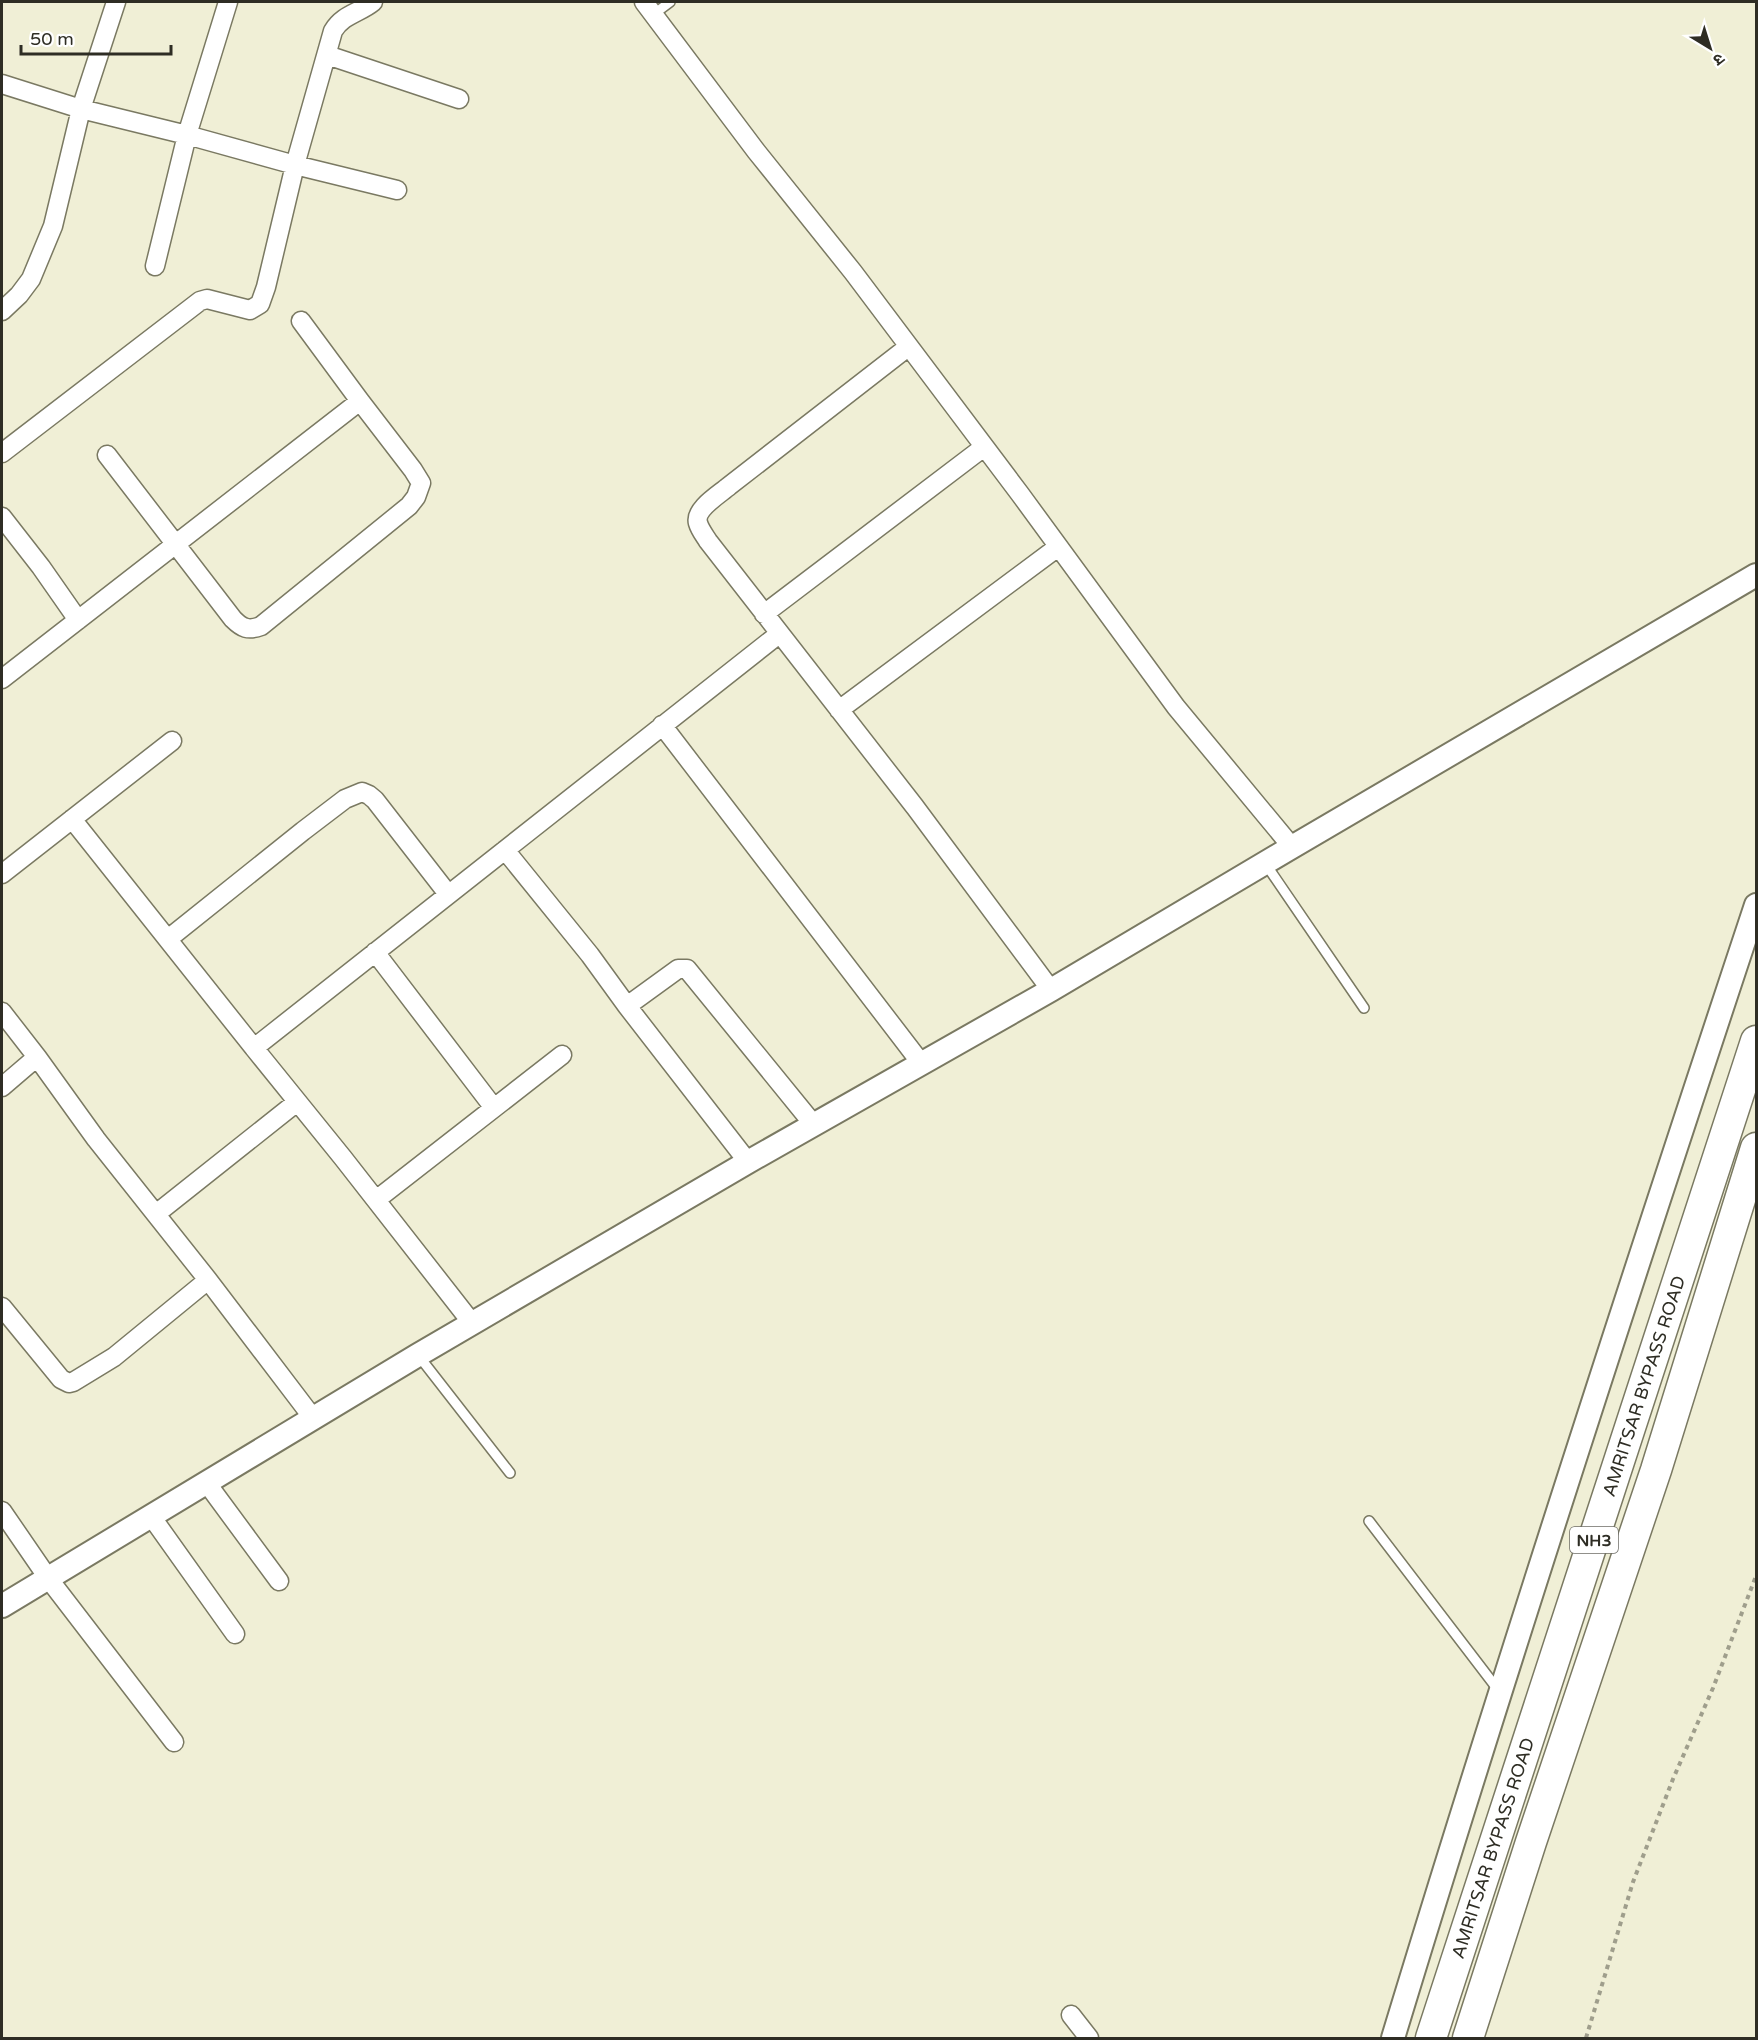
<svg xmlns="http://www.w3.org/2000/svg" width="1758" height="2040" font-family="'Varela Round','Noto Sans Devanagari',sans-serif">
<style>
.lines{fill:none;stroke-linecap:round;stroke-linejoin:round}
.service-casing{stroke:#7a7962;stroke-width:12}
.minor-casing{stroke:#7a7962;stroke-width:21}
.tertiary-casing{stroke:#7a7962;stroke-width:26}
.trunk-casing{stroke:#7a7962;stroke-width:33}
.path{stroke:#9f9e8c;stroke-width:4;stroke-dasharray:4.5 4.5;stroke-linecap:butt}
.service{stroke:#fff;stroke-width:9}
.minor{stroke:#fff;stroke-width:18}
.tertiary{stroke:#fff;stroke-width:22}
.trunk{stroke:#fff;stroke-width:30}
.labels{text-anchor:middle;stroke-width:4.5;stroke-linejoin:round;paint-order:stroke}
.shield{fill:#fff;stroke:#6d6c66;stroke-width:1.5}
.shield-label{font-size:16px;font-weight:bold;fill:#2e2d24}
.street-label{font-size:18px;fill:#2e2d24;stroke:#fff}
</style>
<rect width="100%" height="100%" fill="#f0efd6"/>
<g class="lines">
<g class="service-casing">
<path id="service" d="M654 14 670 2
M1265 863 1364 1008
M418 1355 510 1473
M1369 1521 1499 1691"/>
</g>
<g class="minor-casing">
<path id="minor" d="M644 2 756 151 853 272 1020 494 1176 707 1292 847
M327 55 459 99
M2 84 81 109 187 135 228 2
M155 266 187 135 295 165 397 190
M2 311 19 295 31 279 53 226 81 109 116 2
M908 347 729 486C720 494 694 509 698 523 700 530 705 536 708 541L915 807 1051 990
M2 453 200 301 207 299 250 310 260 304 266 287 295 165 333 31C343 14 360 13 373 2
M107 455 233 619C242 628 248 631 261 626L409 506 416 497 421 483 413 470 360 401 301 321
M2 517 41 567 78 620
M764 614 984 447
M2 679 360 401
M839 710 1058 547
M662 725 921 1063
M72 819 254 1048 779 634
M505 850 590 955 627 1006 748 1162
M2 874 172 741
M168 939 303 831 345 799 362 792 369 795 375 800 448 894
M375 952 494 1108
M627 1006 678 969H687L814 1125
M2 1012 37 1057 96 1139 208 1280 313 1418
M254 1048 343 1158 472 1323
M2 1087 37 1057
M376 1200 562 1055
M156 1214 297 1102
M2 1307 61 1379 69 1383 73 1382 114 1357 208 1280
M206 1482 279 1581
M2 1511 48 1578 174 1742
M151 1516 235 1634
M1071 2015 1089 2038"/>
</g>
<g class="tertiary-casing">
<path id="tertiary" d="M2 1606 418 1355 748 1162 1051 990 1292 847 1756 575
M1393 2038C1508 1659 1631 1282 1756 905"/>
</g>
<g class="trunk-casing">
<path id="trunk" d="M1431 2038 1756 1041
M1468 2038 1531 1842 1656 1470 1756 1148"/>
</g>
<path class="path" d="M1586 2038 1633 1882 1673 1779 1713 1688 1756 1576"/>
<use href="#service" class="service"/>
<use href="#minor" class="minor"/>
<use href="#tertiary" class="tertiary"/>
<use href="#trunk" class="trunk"/>
</g>
<g class="labels">
<rect class="shield" x="1570" y="1527" width="48" height="26" rx="4.5"/>
<g class="shield-label">
<text x="1594" y="1546">NH3</text>
</g>
<g class="street-label">
<text transform="translate(1644 1386) rotate(-72)" y="6">AMRITSAR BYPASS ROAD</text>
<text transform="translate(1493 1848) rotate(-72)" y="6">AMRITSAR BYPASS ROAD</text>
</g>
</g>
<rect width="1758" height="2040" fill="none" stroke="#2e2d24" stroke-width="6"/>
<g transform="translate(1710 48) rotate(142)" stroke="#ffffff" stroke-width="4.5" paint-order="stroke">
<path d="M0-4.5L10 22L0 15L-10 22Z" fill="#2e2d24"/>
<text y="-9" font-size="16" font-weight="bold" text-anchor="middle" fill="#2e2d24">उ</text>
</g>
<path d="M21 45v9h150v-9" fill="none" stroke="#2e2d24" stroke-width="3"/>
<text x="30" y="45" font-size="18" fill="#2e2d24" stroke="#ffffff" stroke-width="4.5" paint-order="stroke">50 m</text>
</svg>
